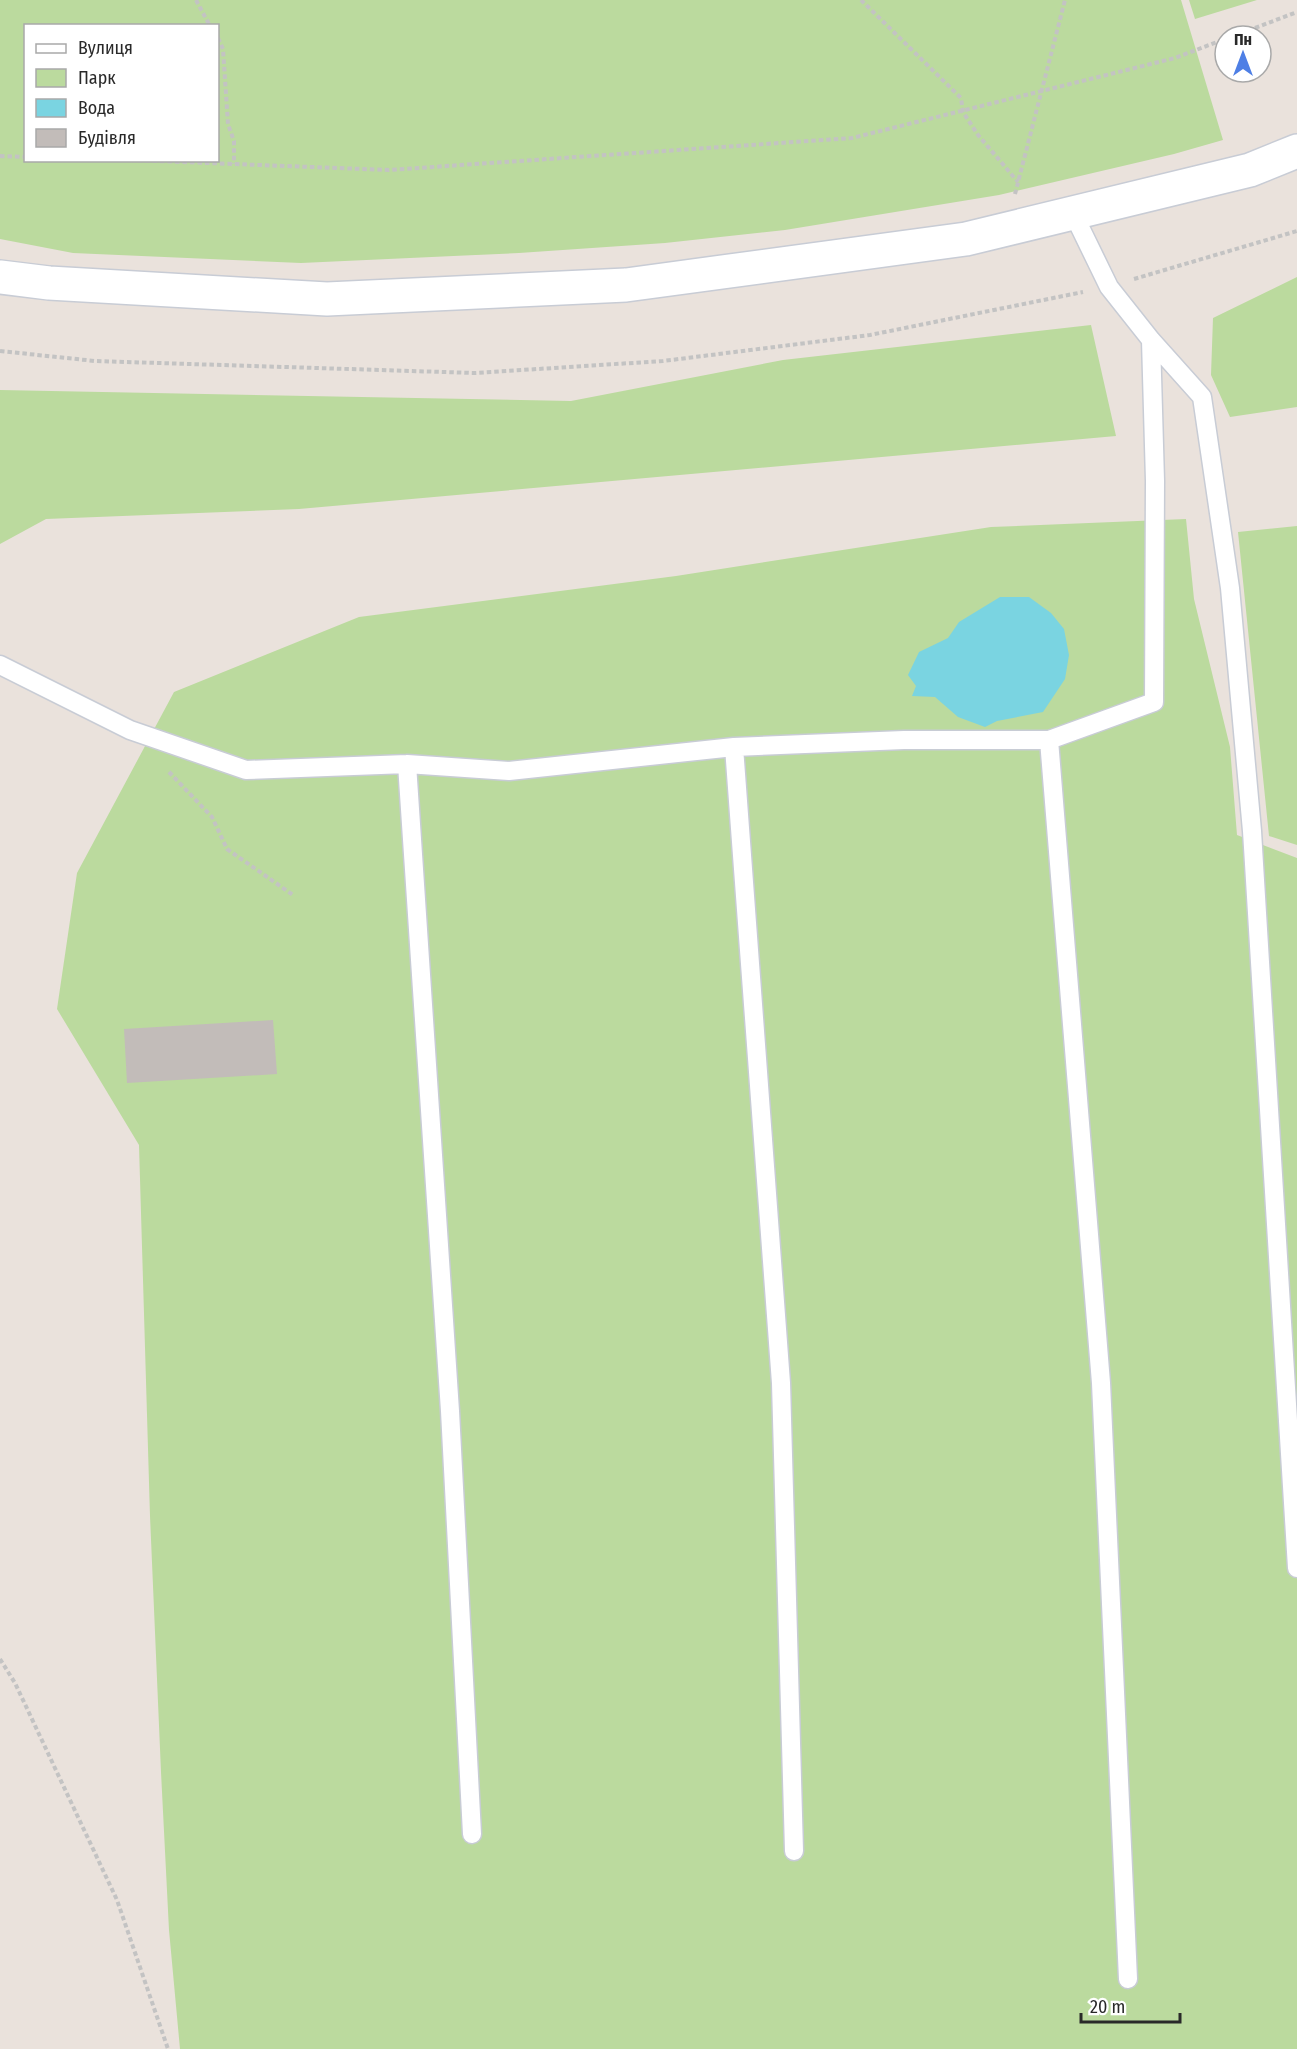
<svg xmlns="http://www.w3.org/2000/svg" width="1297" height="2049" font-family="'Fira Sans Condensed',sans-serif">
<style>
.green{fill:#bbda9e;fill-rule:evenodd}
.water{fill:#7ad4e1}
.building{fill:#c2bcb9}
.lines{fill:none;stroke-linecap:round;stroke-linejoin:round}
.lane-casing{stroke:#c8ccd5;stroke-width:21}
.secondary-casing{stroke:#c8ccd5;stroke-width:36}
.path{stroke:#c3c3c3;stroke-width:4;stroke-dasharray:4.5 3;stroke-linecap:butt}
.lane{stroke:#fff;stroke-width:18}
.secondary{stroke:#fff;stroke-width:33}
</style>
<rect width="100%" height="100%" fill="#eae2dc"/>
<path class="green" d="M0 0H1181L1223 140 1174 154 999 195 785 230 665 243 519 253 301 263 73 253 0 239ZM26 26H218V160H26Z
M1189 0H1257L1195 19Z
M1297 277V407L1230 417 1211 375 1213 318Z
M1091 325 1116 436 299 509 46 519 0 544V390L571 401 783 360Z
M1186 519 1194 599 1230 747 1237 835 1297 858V2049H180L169 1930 161 1772 150 1516 139 1145 57 1009 77 873 174 692 359 617 676 576 991 527Z
M1297 526V845L1269 836 1238 532Z"/>
<path class="water" d="M1000 597H1029L1051 613 1064 629 1069 655 1065 679 1043 712 997 721 985 727 958 717 935 697 912 696 916 686 908 675 919 652 948 638 959 622Z"/>
<path class="building" d="M273 1020 277 1074 127 1083 124 1029Z"/>
<g class="lines">
<g class="lane-casing">
<path id="lane" d="M1073 213 1109 287 1151 340 1202 397 1230 588 1252 831 1297 1568
M0 665 130 730 246 770 407 764 509 771 734 747 904 740H1049L1154 702 1155 481 1151 340
M1049 740 1101 1383 1128 1979
M734 747 781 1383 794 1851
M407 764 450 1411 472 1834"/>
</g>
<g class="secondary-casing">
<path id="secondary" d="M0 277 49 283 327 299 626 285 966 239 1250 170 1297 151"/>
</g>
<path class="path" d="M196 0 210 26
M861 0 961 98 963 112 978 135 1018 182
M1234 36 1297 12
M218 38 223 49 228 124 234 141V164
M0 156 26 157
M130 160 389 170 852 138 1175 58 1225 39
M1015 194 1065 0
M1134 279 1297 231
M0 351 95 361 475 373 663 361 870 335 1083 292
M169 772 212 817 227 849 293 895
M0 1659 15 1683 117 1900 168 2049"/>
<use href="#lane" class="lane"/>
<use href="#secondary" class="secondary"/>
</g>
<rect x="24" y="24" width="195" height="138" fill="#ffffff" stroke="#a9a9a9" stroke-width="1.5"/>
<rect x="36" y="44" width="30" height="9" fill="#ffffff" stroke="#a9a9a9" stroke-width="1.5"/>
<text x="78" y="54" font-size="18" fill="#292929">Вулиця</text>
<rect x="36" y="69" width="30" height="18" fill="#bbda9e" stroke="#a9a9a9" stroke-width="1.5"/>
<text x="78" y="84" font-size="18" fill="#292929">Парк</text>
<rect x="36" y="99" width="30" height="18" fill="#7ad4e1" stroke="#a9a9a9" stroke-width="1.5"/>
<text x="78" y="114" font-size="18" fill="#292929">Вода</text>
<rect x="36" y="129" width="30" height="18" fill="#c2bcb9" stroke="#a9a9a9" stroke-width="1.5"/>
<text x="78" y="144" font-size="18" fill="#292929">Будівля</text>
<g transform="translate(1243 54)"><circle r="28" fill="#ffffff" stroke="#a9a9a9" stroke-width="1.5"/>
<path d="M0-4.5L10 22L0 15L-10 22Z" fill="#4e7fe5"/>
<text y="-9" font-size="16" font-weight="bold" text-anchor="middle" fill="#292929">Пн</text>
</g>
<path d="M1081 2013v9h99v-9" fill="none" stroke="#292929" stroke-width="3"/>
<text x="1090" y="2013" font-size="18" fill="#292929" stroke="#ffffff" stroke-width="4.5" paint-order="stroke">20 m</text>
</svg>
